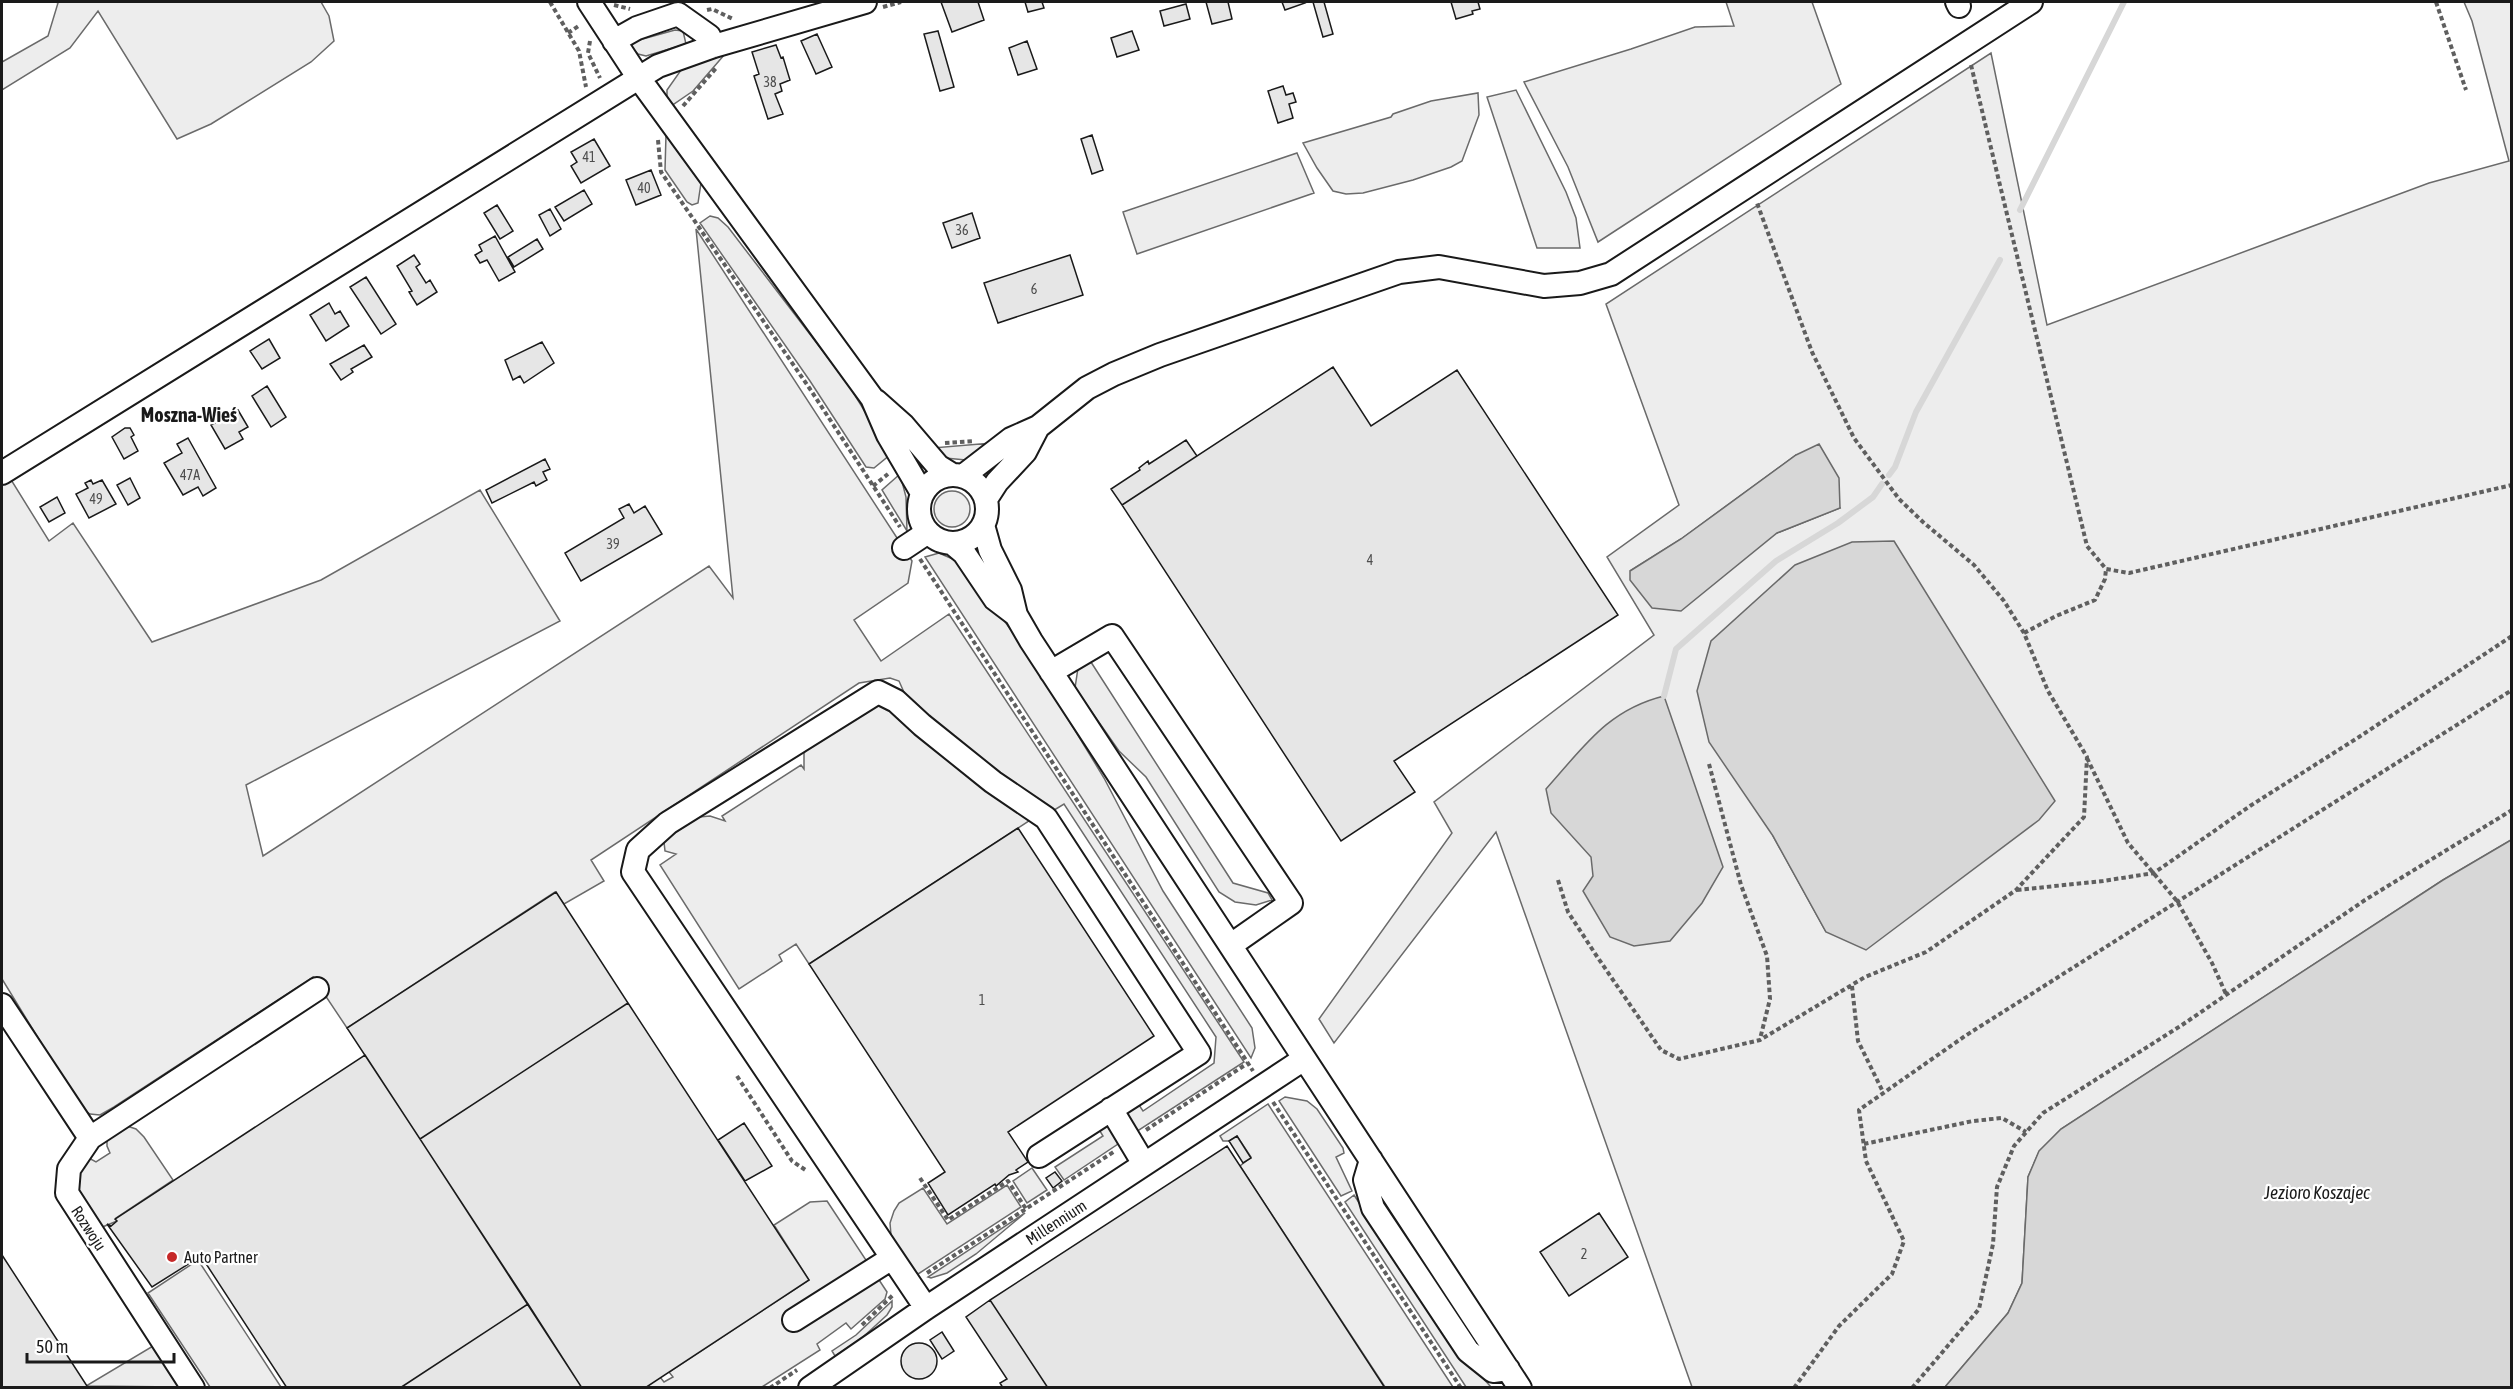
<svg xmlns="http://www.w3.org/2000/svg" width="2513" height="1389" font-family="'Asap Condensed',sans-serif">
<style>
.built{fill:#ededed;stroke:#6a6a6a;stroke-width:1.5;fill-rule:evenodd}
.water{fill:#d7d7d7;stroke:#6a6a6a;stroke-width:1.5}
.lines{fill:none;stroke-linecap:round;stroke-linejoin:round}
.stream{stroke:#d7d7d7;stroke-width:6}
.building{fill:#e6e6e6;stroke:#1a1a1a;stroke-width:1.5}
.minor-casing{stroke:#1a1a1a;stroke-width:26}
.path{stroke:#5f5f5f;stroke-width:4;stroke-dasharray:4.5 3;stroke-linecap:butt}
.minor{stroke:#fff;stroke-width:22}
.poi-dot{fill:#c62828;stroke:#fff;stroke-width:2}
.labels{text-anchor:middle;stroke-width:4.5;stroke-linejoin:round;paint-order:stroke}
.number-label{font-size:14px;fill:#4d4d4d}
.street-label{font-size:16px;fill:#1a1a1a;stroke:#fff}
.poi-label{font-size:16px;fill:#1a1a1a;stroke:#fff;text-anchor:start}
.water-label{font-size:18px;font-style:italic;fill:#1a1a1a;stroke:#fff}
.quarter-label{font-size:20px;font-weight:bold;fill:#1a1a1a;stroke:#fff}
</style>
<rect width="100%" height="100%" fill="#fff"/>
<path class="built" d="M56 2H321L329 16 334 41 311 62 211 124 177 139 98 11 70 48 2 90V62L48 36 58 3Z
M1726 2H1812L1841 84 1598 242 1568 167 1524 82 1631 49 1695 27 1734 26Z
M2464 2H2511V840L2443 880 2061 1129 2039 1152 2028 1177 2022 1283 2008 1313 1945 1387H1692L1496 832 1334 1043 1319 1019 1452 833 1434 802 1654 635 1607 557 1679 505 1606 304 1991 53 2047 325 2429 183 2509 161 2472 21ZM1796 455 1840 508 1777 533 1630 571 1681 539ZM1795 565 1826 932 1773 836Z
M675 30 683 31 686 44 646 56 638 54 632 48V42Z
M725 54 693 91 671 106 667 96V90L681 70Z
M1516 90 1566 192 1576 218 1580 248H1537L1487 97Z
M1478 93 1479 115 1462 161 1451 167 1413 180 1363 193 1346 194 1333 191 1317 168 1303 143 1391 117 1393 114 1431 101Z
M666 135 701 183 698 203 692 205 687 202 665 170Z
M1297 153 1314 193 1137 254 1123 212Z
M710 216 718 218 728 227 848 384 891 454 874 468 866 467 810 381 700 223Z
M696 229 912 561 908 583 854 620 881 661 949 614 1244 1062 1136 1132 1124 1113 1135 1099 1143 1111 1214 1063 1216 1037 1064 804 1051 812 977 759 907 699 899 681 890 678 859 683 591 860 604 881 564 904 555 892 347 1028 313 977 114 1107 100 1115 90 1114 81 1108 2 979V483L10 478 49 541 73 523 152 642 321 580 480 490 560 621 246 785 263 856 709 566 733 598Z
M992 443 966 460 945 458 932 448Z
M900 474 906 497 907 531 882 490Z
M934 509a18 18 0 1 1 36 0a18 18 0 1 1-36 0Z
M939 553 955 560 979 586 1029 655 1104 778 1163 891 1252 1028 1255 1048 1251 1058 925 557Z
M1089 659 1233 883 1268 893 1272 900 1256 905 1235 902 1219 892 1146 777 1119 751 1075 688 1078 668Z
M879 702 1032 819 809 964 796 944 779 955 782 961 739 989 660 865 676 854 665 851 664 842 668 837 699 817 710 816 725 821 722 816 801 765 804 769V753L809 745Z
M1285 1097 1307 1101 1317 1109 1343 1148 1344 1153 1336 1157 1352 1191 1341 1196 1279 1101Z
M1268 1104 1453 1387H1385L1240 1166 1251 1157 1237 1136 1229 1141H1223L1220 1136Z
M1107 1122 1118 1144 1064 1180 1055 1167 1103 1136 1095 1123Z
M127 1126 136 1129 144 1137 173 1180 116 1218 117 1221 100 1228 79 1196 76 1184V1172L87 1157 96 1162 110 1153 107 1146V1138Z
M1032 1168 1047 1190 1027 1203 1013 1181Z
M1007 1185 1021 1207 918 1274 911 1270 891 1235 890 1223 894 1211 899 1203 923 1188 947 1224Z
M1354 1195 1452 1344 1491 1387H1466L1345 1202Z
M827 1201 887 1292 885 1299 851 1329 846 1323 817 1344 820 1350 762 1387 645 1388 660 1377 664 1382 673 1377 669 1372 809 1280 774 1225 810 1202Z
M1025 1213 976 1254 947 1273 931 1278 928 1277Z
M198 1260 281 1387H210L148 1293Z
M892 1301V1307L887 1315 863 1337 835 1356 832 1351 856 1335Z
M153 1346 180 1387 86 1386Z"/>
<path class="water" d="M1819 444 1839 478 1840 508 1777 533 1681 611 1652 608 1630 580V571L1681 539 1796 455Z
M1894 541 2055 801 2039 820 1866 950 1826 932 1773 836 1709 742 1697 691 1711 641 1795 565 1852 542Z
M1664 696 1723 867 1702 903 1670 941 1634 946 1610 937 1583 891 1593 876 1591 857 1551 813 1546 789C1583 748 1607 710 1664 696Z
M2511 840V1387H1945L2008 1313 2022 1283 2028 1177 2039 1151 2061 1129 2443 880Z"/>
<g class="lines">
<path class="stream" d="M2020 210 2124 2
M1889 475 1895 467 1916 412 2000 260
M1664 696 1676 649 1776 561 1838 523 1873 497 1882 484"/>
</g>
<path class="building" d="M941 2H978L984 20 952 32Z
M1025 2H1042L1044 8 1028 12Z
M1206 2H1228L1232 19 1212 24Z
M1282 2H1304L1305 3 1285 10Z
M1313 2H1324L1333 34 1323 37Z
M1451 2H1478L1480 9 1472 11 1473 14 1456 19Z
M1186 4 1190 19 1164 26 1160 11Z
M938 31 954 87 940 91 924 34Z
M1132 31 1139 50 1117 57 1111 38Z
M817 34 832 67 816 74 801 41Z
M1027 41 1037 69 1018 75 1009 48Z
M776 45 781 58 783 57 790 80 780 84 782 91 775 94 783 114 768 119 754 76 759 74 752 52Z
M1283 86 1286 95 1293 93 1296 102 1289 104 1293 118 1278 123 1268 91Z
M1092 135 1103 170 1092 174 1081 139Z
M594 139 610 166 581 183 571 166 577 162 571 152Z
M651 170 661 195 636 205 626 180Z
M584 190 592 204 564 221 555 207Z
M497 205 513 231 500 239 484 213Z
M550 209 561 229 550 236 539 215Z
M972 213 980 238 952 248 943 223Z
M495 236 515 272 499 281 487 260 480 263 475 255 482 251 479 245Z
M537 239 543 249 514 267 508 257Z
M414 255 420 264 416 267 426 283 430 280 437 292 417 305 409 292 412 291 397 266Z
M1070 255 1083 295 998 323 984 283Z
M366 277 396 324 381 334 350 287Z
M329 303 335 314 340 311 349 326 326 341 310 315Z
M269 339 280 358 262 369 250 351Z
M542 342 554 363 524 383 520 376 513 380 505 360Z
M364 345 372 357 351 369 353 372 341 380 330 364Z
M1333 367 1371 426 1457 370 1618 615 1394 761 1415 792 1341 841 1122 505Z
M267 386 286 417 271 427 252 396Z
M238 410 248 427 239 432 243 439 225 449 211 425Z
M125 428H130L134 435 131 437 138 451 124 459 112 437Z
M188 438 216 488 203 496 198 487 183 495 164 463 182 453 177 444Z
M1186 440 1197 456 1122 505 1111 489 1140 470 1139 468 1148 461 1149 464Z
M545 459 550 469 543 472 547 480 536 486 534 482 492 503 486 490Z
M130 478 140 498 128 505 117 485Z
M91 480 93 484 102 480 116 504 89 518 76 494 88 488 85 483Z
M57 497 65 513 49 522 40 507Z
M629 504 634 513 645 506 662 534 581 581 565 553 624 518 619 509Z
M1018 828 1154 1036 1008 1132 1028 1162 1016 1170 1018 1172 1009 1175 996 1186 995 1184 948 1215 928 1183 945 1172 809 964Z
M556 892 628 1003 420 1139 347 1028Z
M628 1003 809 1280 645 1388H582L420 1139Z
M365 1055 528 1304 400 1388H287L201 1256 152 1287 107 1224 111 1226 117 1221 115 1219Z
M744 1123 772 1166 745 1181 718 1140Z
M1237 1136 1251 1158 1243 1163 1229 1141Z
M1227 1146 1385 1388H1048L990 1300Z
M1055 1172 1062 1181 1053 1188 1046 1178Z
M1599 1213 1628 1257 1569 1296 1540 1252Z
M2 1255 87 1386V1388H2Z
M990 1300 1048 1388H1003L1000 1383 1007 1379 966 1317Z
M528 1304 582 1388H400Z
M942 1332 954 1351 942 1359 930 1340Z
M901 1361a18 18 0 1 1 36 0a18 18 0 1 1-36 0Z"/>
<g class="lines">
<g class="minor-casing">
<path id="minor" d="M589 2 638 77 872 398 888 435 922 493
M1957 2 1959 6
M614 41 637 28 678 14 709 36 714 46
M876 401 903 425 938 466 951 474
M2 473 658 66 714 46 865 2
M919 509a34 34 0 1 1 68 0a34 34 0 1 1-68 0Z
M963 476 1011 439 1038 427 1087 388 1114 374 1160 355 1399 272 1439 267 1544 286 1580 283 1611 274 2031 2
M986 499 997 482 1025 452 1038 427
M983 525 990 550 1010 590 1016 615 1031 641 1520 1388
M952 543 964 553 995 599 1016 615
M904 548 928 532
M1051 672 1112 636 1291 903 1231 945
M2 1005 90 1138 69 1169 67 1193 193 1388
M1111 1109 1144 1164
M90 1138 317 989
M1371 1160 1365 1180 1373 1208 1468 1351 1493 1371 1508 1369
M926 1308 633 872 638 850 668 823 878 692 896 701 922 725 993 782 1046 818 1199 1053 1039 1156
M794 1320 892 1258
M810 1388 926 1308 1304 1059"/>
</g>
<path class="path" d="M550 2 579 51 586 87
M2436 2 2466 90
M614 5 630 9
M883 7 901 2
M707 10 712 9 733 19
M568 33 580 25
M590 41 588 53 600 78
M1971 65 2087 546 2106 569 2129 573 2512 485
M683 106 717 67
M658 140 661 172 810 389 900 527
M945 443 974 441
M873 486 888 474
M920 559 1253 1071
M2024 633 2056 616 2095 600 2105 579 2106 569
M2087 758 2128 843 2177 901 2212 963 2226 994
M1709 764 1741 885 1767 956 1770 999 1760 1039
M1558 880 1568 912 1596 955 1661 1050 1679 1059 1760 1040 1865 977 1926 952 2016 890 2084 817 2087 757 2048 691 2024 633 2004 601 1974 565 1923 522 1899 499 1854 438 1812 352 1757 203
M2017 890 2103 881 2154 873 2250 806 2359 737 2512 636
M1852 986 1858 1041 1883 1092
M737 1076 792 1161 807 1171
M1273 1102 1461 1388
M1146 1130 1248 1063
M1864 1144 1973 1121 2002 1118 2026 1132
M920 1178 948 1220 1008 1181 1026 1209
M927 1273 1115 1151
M862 1325 893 1295
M770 1388 797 1370
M1794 1388 1839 1326 1892 1274 1904 1241 1866 1161 1859 1110 1965 1036 2512 690
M1912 1388 1979 1309 1993 1244 1997 1187 2014 1146 2043 1113 2182 1025 2365 900 2512 810"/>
<use href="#minor" class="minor"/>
</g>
<circle class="poi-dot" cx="172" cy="1257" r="6"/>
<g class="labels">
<g class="number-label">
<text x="770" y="87">38</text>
<text x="589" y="162">41</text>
<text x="644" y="193">40</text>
<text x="962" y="235">36</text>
<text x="1034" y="294">6</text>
<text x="190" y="480">47A</text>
<text x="96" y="504">49</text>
<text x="613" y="549">39</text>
<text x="1370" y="565">4</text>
<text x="982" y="1005">1</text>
<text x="1584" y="1259">2</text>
</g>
<g class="street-label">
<text transform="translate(1056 1222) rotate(-33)" y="6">Millennium</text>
<text transform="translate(89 1228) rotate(57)" y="6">Rozwoju</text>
</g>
<g class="poi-label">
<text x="184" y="1263">Auto Partner</text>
</g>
<g class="water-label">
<text x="2317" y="1199">Jezioro Koszajec</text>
</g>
<g class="quarter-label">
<text x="189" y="422">Moszna-Wieś</text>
</g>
</g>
<rect width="2513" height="1389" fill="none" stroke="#1a1a1a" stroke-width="6"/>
<path d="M27 1353v9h147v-9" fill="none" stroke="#1a1a1a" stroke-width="3"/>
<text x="36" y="1353" font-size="18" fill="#1a1a1a" stroke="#ffffff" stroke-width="4.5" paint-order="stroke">50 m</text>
</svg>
